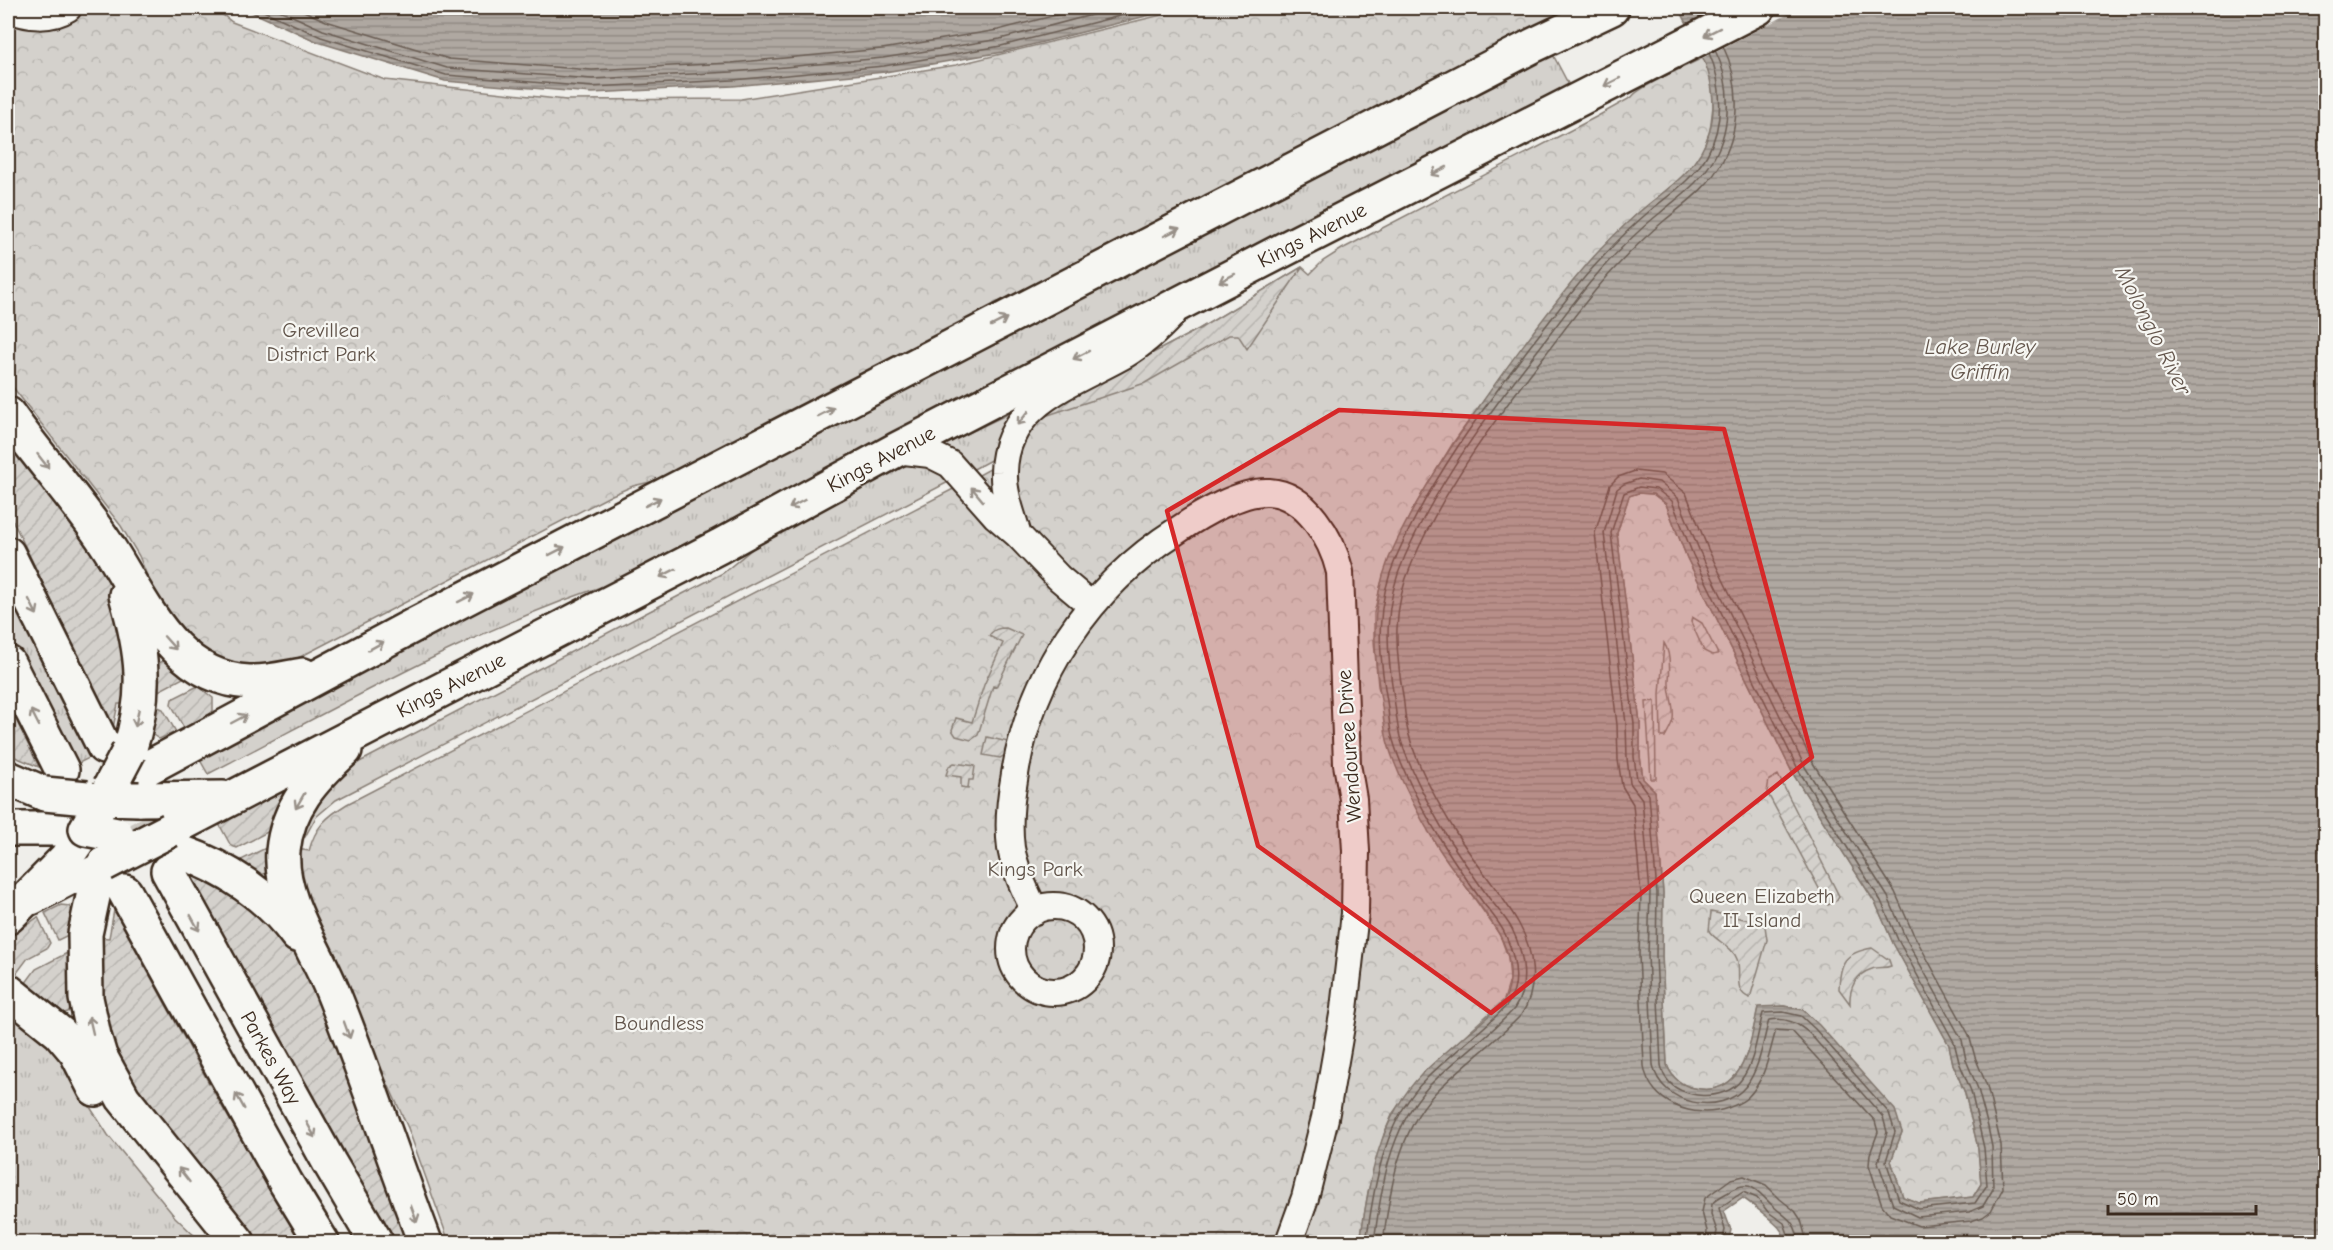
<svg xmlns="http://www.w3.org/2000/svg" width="2333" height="1250" font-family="'Comic Neue',sans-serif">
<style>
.grass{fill:url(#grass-tufts);stroke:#887e75;stroke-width:1.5}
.park{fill:url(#park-crowns);stroke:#887e75;stroke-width:1.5}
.garden{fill:url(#garden-furrows);stroke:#887e75;stroke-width:1.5}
.water{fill:url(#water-rules);stroke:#81766d;stroke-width:1.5;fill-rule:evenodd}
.pier{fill:#efeeea}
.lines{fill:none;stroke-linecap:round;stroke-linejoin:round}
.shore{stroke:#695c52;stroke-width:1.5}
.major-tunnel{stroke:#cbc7c1;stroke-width:33;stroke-dasharray:33 16;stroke-linecap:butt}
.minor-casing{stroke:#3b2a1e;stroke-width:30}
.major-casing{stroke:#3b2a1e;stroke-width:38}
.minor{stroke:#f6f6f2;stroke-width:26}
.major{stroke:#f6f6f2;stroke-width:33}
.major-bridge-casing{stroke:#3b2a1e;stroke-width:38;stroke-linecap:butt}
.major-bridge{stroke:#f6f6f2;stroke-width:33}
.oneway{stroke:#989088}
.marked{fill:#d62828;fill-opacity:0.2;stroke:#d62828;stroke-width:4.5;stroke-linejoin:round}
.labels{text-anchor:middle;stroke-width:4.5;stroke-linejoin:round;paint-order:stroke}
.street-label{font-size:21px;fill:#3b2a1e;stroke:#f6f6f2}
.park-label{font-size:21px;fill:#61544a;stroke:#f6f6f2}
.water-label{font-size:22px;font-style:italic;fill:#64564c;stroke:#f6f6f2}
</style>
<defs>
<pattern id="grass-tufts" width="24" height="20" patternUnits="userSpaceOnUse" patternTransform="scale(1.5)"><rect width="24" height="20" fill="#d4d1cc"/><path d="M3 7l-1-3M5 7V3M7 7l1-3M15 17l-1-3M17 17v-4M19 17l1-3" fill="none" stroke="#b7b4af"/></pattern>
<pattern id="park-crowns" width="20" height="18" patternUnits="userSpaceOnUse" patternTransform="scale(1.5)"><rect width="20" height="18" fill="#d4d1cc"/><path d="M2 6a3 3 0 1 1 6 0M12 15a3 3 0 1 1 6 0" fill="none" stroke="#b7b4af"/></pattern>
<pattern id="garden-furrows" width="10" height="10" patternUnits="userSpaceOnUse" patternTransform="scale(1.5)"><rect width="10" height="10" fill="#d4d1cc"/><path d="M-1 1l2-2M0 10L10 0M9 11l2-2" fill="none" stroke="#b7b4af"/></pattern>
<pattern id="water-rules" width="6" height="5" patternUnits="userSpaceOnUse" patternTransform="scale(1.5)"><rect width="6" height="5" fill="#afa8a1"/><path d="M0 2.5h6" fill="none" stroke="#908983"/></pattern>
</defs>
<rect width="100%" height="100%" fill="#efeeea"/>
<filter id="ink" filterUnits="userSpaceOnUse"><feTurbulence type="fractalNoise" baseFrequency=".0167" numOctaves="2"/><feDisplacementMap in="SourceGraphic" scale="12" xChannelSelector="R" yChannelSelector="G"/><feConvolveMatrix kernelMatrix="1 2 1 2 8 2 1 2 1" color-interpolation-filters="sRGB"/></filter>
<g filter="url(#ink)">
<path class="grass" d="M1551 51 1572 91 622 580C477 626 342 705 208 774L200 760 244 731Z
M1008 414H1011L1000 455 970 471 941 446Z
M915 460 958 477 336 800 316 817 305 837 298 838 316 800 321 801 328 785 348 768 723 573 769 535Z
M8 576 95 755 71 767 8 639Z
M8 1008 54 1044 90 1107 108 1135 175 1217 201 1242H8Z"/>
<path class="park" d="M8 8H214L232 22 385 80 566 100 741 99 956 65 1190 8H1575L663 479 633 486 612 495 300 657 274 666 240 667 206 655 162 612 139 556 121 526 8 381Z
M1704 57 1712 82 1713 106 1710 131 1702 152 1684 176 1636 215 1591 261 1510 364 1453 443 1412 511 1390 558 1381 584 1374 613V641L1378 686 1409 792 1435 842 1500 935 1508 957 1510 980 1504 1000 1423 1073 1393 1113 1384 1134 1368 1192 1360 1242H449L408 1128 305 902 296 849 309 851C315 827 326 817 347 804L961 485 999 464 1023 441 1028 430 1059 402 1199 329 1302 267 1310 274 1323 261 1342 249 1596 117 1632 97C1637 87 1690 65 1704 57Z
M1638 493 1653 494 1666 504 1687 558 1793 774 1876 904 1893 943 1949 1045 1953 1064 1965 1093 1978 1148 1981 1184 1973 1197 1919 1203 1903 1197 1891 1161 1902 1132 1842 1051 1803 1010 1784 1006 1758 1008C1750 1044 1744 1099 1694 1088 1680 1085 1672 1078 1667 1065L1662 955 1663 893 1655 791 1643 779 1640 756V723L1617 533 1629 496Z"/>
<path class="garden" d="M1302 267 1247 349 1238 335H1229L1145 383 1039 418 1059 402 1199 329Z
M8 436 88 544 107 575 117 598 129 704H118L113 728 8 511Z
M1692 617 1702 623 1718 654 1712 655 1704 651 1691 622Z
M1006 628 1022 635 996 687 993 686 978 735 971 740 956 736 952 730 956 718 972 722 984 685 1003 643 989 636C993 629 999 628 1006 628Z
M1664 643C1671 653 1670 669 1669 680 1668 693 1675 706 1673 719 1672 725 1668 731 1665 737H1661L1660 694Z
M165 660 187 676 153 694 155 665Z
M198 686 213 698V711L209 715 184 728 171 704 172 699Z
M1655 701 1656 779H1651L1646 702Z
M8 703 39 767 15 757 10 766 8 764Z
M158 707 163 709 176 732 159 739 150 733 151 710Z
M987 737 1012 743 1009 753 1000 758 983 755Z
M954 763 975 766 973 780H969L968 788 961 787V777L946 775 949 766Z
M1778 775 1839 896 1836 901 1828 905 1767 792 1769 780Z
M290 786 275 828 237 848 231 846 218 822Z
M272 845 269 869 264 874H256L237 862Z
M188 873 212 885 218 876 298 946 414 1242H396L329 1130Z
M61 905 69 906 75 915 72 933 58 940 45 913Z
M114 910 221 1105 302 1242H254L131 1089 103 1022 98 937 109 938Z
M1711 912 1749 920 1765 926 1767 940 1750 998C1732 991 1742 973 1737 959 1732 946 1717 942 1709 931Z
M38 917 50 943 47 948 28 958 13 978 8 974V939Z
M1872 948 1889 960 1891 966C1884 969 1878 966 1872 969 1856 974 1849 988 1850 1004L1839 989C1840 962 1844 953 1872 948Z
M71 951 72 1006 68 1012 60 1014 22 988 36 969Z"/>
<path class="water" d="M243 8H1178L1003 52 885 72 733 86 592 93 445 81 318 42Z
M1679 8H2325V1242H1785C1784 1238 1783 1232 1780 1229 1777 1224 1748 1201 1743 1198L1724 1211 1731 1230 1728 1242H1360C1369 1182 1378 1119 1422 1074 1448 1048 1479 1027 1504 1001 1515 981 1510 953 1499 934 1481 903 1455 875 1436 844 1420 818 1394 769 1387 740 1384 727 1383 713 1381 700 1373 650 1370 606 1389 558 1411 507 1442 459 1474 414 1510 362 1548 310 1589 262 1604 245 1621 228 1638 213 1666 189 1698 171 1709 133 1723 87 1699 47 1679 8ZM1638 493 1653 494 1666 504 1687 558 1793 774 1876 904 1893 943 1949 1045 1953 1064 1965 1093 1978 1148 1981 1184 1973 1197 1919 1203 1903 1197 1891 1161 1902 1132 1895 1110 1819 1025 1803 1010 1784 1006 1758 1007C1750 1044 1744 1099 1694 1088 1680 1085 1672 1078 1667 1065L1662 955 1663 893 1655 791 1643 779 1640 756V723L1617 533 1629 496Z"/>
<path class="pier" d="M1730 8H1800L1701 59 1687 30Z"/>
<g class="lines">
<path class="shore" d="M257 8 321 37 446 75 592 87 733 80 884 66 1001 46 1151 8
M275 8 323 30 447 68 592 79 732 72 883 58 1000 39 1118 8
M297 8 326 21 449 59 592 70 731 63 882 49 998 30 1083 8
M1635 471 1662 474 1686 493 1708 549 1813 763 1895 892 1913 933 1969 1035 1975 1057 1987 1086 2001 1145 2003 1188 1991 1211 1983 1217 1971 1221 1919 1226 1890 1215 1882 1205 1869 1165 1870 1154 1878 1132 1875 1121 1792 1031 1776 1030C1769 1053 1766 1079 1748 1097 1742 1103 1735 1105 1728 1108 1694 1120 1650 1104 1644 1066L1639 955 1641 894 1633 804 1622 786 1618 760 1617 725 1595 533 1610 485 1618 477Z
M1639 479 1659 482 1678 498 1700 552 1805 767 1888 897 1905 937 1962 1040 1966 1060 1978 1089 1988 1127 1992 1147 1993 1189 1983 1206 1969 1212 1918 1217 1893 1205 1878 1162 1887 1132 1883 1117 1810 1034C1798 1023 1786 1017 1769 1020 1763 1041 1760 1068 1746 1086 1721 1117 1661 1105 1653 1065L1648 955 1650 893 1642 799 1630 783 1627 758 1626 724 1604 533 1617 489 1624 484Z
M1639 487 1656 489 1672 501 1693 555 1799 771 1881 901 1898 940 1954 1042 1959 1062 1971 1091 1984 1148 1987 1185 1975 1203 1919 1209 1899 1200 1886 1161 1895 1132 1889 1113 1815 1029 1801 1016 1783 1012 1763 1013C1757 1035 1755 1062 1741 1080 1725 1102 1680 1100 1666 1078 1663 1075 1662 1069 1661 1065L1656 955 1657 893 1649 795 1637 779 1634 757V724L1611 533 1624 493Z
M1366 1242C1375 1184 1383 1121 1427 1078 1453 1052 1483 1031 1508 1004 1522 983 1515 957 1506 936 1501 924 1492 914 1484 904 1469 883 1454 862 1441 840 1424 812 1402 771 1393 740 1389 728 1389 714 1387 701 1378 648 1375 606 1397 555 1431 479 1481 411 1531 345 1554 316 1575 286 1601 259 1617 241 1634 224 1652 209 1673 192 1693 179 1707 155 1724 125 1723 84 1709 53
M1374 1242C1381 1189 1389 1129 1428 1087 1455 1059 1488 1037 1514 1009 1530 986 1524 953 1512 929 1506 918 1497 908 1489 898 1475 878 1461 858 1448 838 1432 812 1408 766 1400 737 1397 725 1396 711 1394 698 1386 647 1383 605 1405 556 1439 480 1490 411 1541 346 1562 318 1583 289 1607 263 1624 245 1641 228 1660 213 1680 196 1701 182 1714 158 1732 126 1731 82 1715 50
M1383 1242C1390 1190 1398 1132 1435 1093 1462 1065 1495 1043 1521 1015 1539 989 1534 951 1519 924 1502 893 1474 863 1455 831 1439 805 1417 765 1409 735 1405 723 1405 709 1403 696 1395 648 1392 608 1412 563 1444 488 1495 419 1545 355 1568 325 1590 294 1616 267 1631 251 1647 235 1665 220 1687 202 1709 187 1723 160 1741 126 1740 81 1723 46
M1706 1242 1707 1231 1702 1212 1705 1198 1731 1179 1744 1176 1766 1185 1780 1199 1795 1211 1801 1220 1807 1242
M1715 1242 1717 1231 1711 1214 1712 1204C1716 1199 1721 1196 1727 1193 1750 1177 1756 1190 1773 1206 1786 1218 1797 1221 1798 1242
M1722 1242 1725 1230 1719 1208 1743 1192 1757 1198 1768 1212 1784 1223 1791 1242"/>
<path class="major-tunnel" d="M118 775 168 871"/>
<g class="minor-casing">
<path id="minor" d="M8 9C28 16 49 20 68 8
M896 450 930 454 950 464 996 516 1018 535 1059 578 1091 605
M1018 535C1012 515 1003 493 1004 472 1005 402 1076 383 1126 354 1143 344 1158 330 1172 315
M33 901 104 864
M1011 949a43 43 0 1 1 86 0a43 43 0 1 1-86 0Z
M1035 911C1025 891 1015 870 1011 848 1008 825 1010 802 1014 780 1029 676 1090 586 1178 530 1200 515 1242 490 1269 492 1306 494 1332 539 1340 572L1347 764 1353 799 1356 851 1355 913 1344 1009 1325 1118 1305 1198 1289 1242"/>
</g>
<g class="major-casing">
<path id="major" d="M8 414C39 458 75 497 105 542 142 597 171 678 249 682 267 683 285 678 303 675
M8 554 104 747
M126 595C143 653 148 693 129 751
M8 663 62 770
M345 750C314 778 287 807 283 851 279 899 317 951 334 995 367 1077 394 1160 425 1242
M140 772 418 623 1534 45 1612 8
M8 778 45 794
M139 799 223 798
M170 830 720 546 896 450 1285 249 1758 8
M181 852C226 868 269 896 297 935
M104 864 94 892 85 934 86 998 94 1036 100 1056 123 1098 238 1242
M168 871 329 1162 376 1242
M125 892 286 1183 322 1242
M8 917 66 858 86 829H10
M8 991 60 1033 76 1052 95 1089"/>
</g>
<use href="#minor" class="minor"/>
<use href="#major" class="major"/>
<g class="major-bridge-casing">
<path id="major-bridge" d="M110 787 129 751
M45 794 87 798
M117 835 86 829 104 798 139 799
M104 864 170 830"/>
</g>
<use href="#major-bridge" class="major-bridge"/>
</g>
<defs><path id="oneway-shaft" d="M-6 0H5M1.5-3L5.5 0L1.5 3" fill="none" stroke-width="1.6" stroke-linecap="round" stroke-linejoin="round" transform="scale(1.5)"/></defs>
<g class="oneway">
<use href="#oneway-shaft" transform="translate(1712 32) rotate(153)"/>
<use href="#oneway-shaft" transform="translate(1612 82) rotate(153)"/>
<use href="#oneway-shaft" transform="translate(1439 171) rotate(153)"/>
<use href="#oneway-shaft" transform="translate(1172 232) rotate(-27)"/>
<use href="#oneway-shaft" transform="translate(1227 278) rotate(153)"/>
<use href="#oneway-shaft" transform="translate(999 322) rotate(-27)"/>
<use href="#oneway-shaft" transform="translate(1081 355) rotate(153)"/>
<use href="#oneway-shaft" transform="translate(826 412) rotate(-27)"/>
<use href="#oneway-shaft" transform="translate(1023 418) rotate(130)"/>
<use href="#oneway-shaft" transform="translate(43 461) rotate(52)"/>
<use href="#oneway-shaft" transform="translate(977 494) rotate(-130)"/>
<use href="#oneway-shaft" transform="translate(653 502) rotate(-27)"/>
<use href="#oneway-shaft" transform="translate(797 504) rotate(152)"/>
<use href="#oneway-shaft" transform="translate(557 551) rotate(-27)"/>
<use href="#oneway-shaft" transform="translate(668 573) rotate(153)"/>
<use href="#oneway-shaft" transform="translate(466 598) rotate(-27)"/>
<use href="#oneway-shaft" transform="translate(33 607) rotate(63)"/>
<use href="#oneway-shaft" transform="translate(170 643) rotate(48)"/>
<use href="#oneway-shaft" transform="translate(376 646) rotate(-29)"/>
<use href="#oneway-shaft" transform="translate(35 718) rotate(-117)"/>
<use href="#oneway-shaft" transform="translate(137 718) rotate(101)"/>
<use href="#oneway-shaft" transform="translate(239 719) rotate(-28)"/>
<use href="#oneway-shaft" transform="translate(300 801) rotate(120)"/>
<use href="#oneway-shaft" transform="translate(195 923) rotate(61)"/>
<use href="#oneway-shaft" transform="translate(91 1025) rotate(-103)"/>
<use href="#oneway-shaft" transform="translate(347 1030) rotate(70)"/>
<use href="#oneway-shaft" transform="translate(240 1101) rotate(-119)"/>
<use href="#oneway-shaft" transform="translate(311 1130) rotate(61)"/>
<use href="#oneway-shaft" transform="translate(184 1175) rotate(-128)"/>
<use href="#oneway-shaft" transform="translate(414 1214) rotate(70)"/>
</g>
</g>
<path class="marked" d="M1339 410 1724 429 1812 757 1491 1013 1258 846 1167 511Z"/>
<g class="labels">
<g class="street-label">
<text transform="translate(1312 235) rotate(-27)" y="7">Kings Avenue</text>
<text transform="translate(881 459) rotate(-28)" y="7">Kings Avenue</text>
<text transform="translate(451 685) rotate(-27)" y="7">Kings Avenue</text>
<text transform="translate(1349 746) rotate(-94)" y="7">Wendouree Drive</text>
<text transform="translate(271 1058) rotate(61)" y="7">Parkes Way</text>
</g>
<g class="park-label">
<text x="321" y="337">Grevillea<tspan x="321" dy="24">District Park</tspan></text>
<text x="1035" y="876">Kings Park</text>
<text x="1762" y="903">Queen Elizabeth<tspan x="1762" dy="24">II Island</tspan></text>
<text x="659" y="1030">Boundless</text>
</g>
<g class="water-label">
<text transform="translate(2154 330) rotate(63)" y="8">Molonglo River</text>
<text x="1980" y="354">Lake Burley<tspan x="1980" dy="25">Griffin</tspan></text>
</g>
</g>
<rect width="2333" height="1250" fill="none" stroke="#f6f6f2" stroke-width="30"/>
<rect x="15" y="15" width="2303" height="1220" fill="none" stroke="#3b2a1e" stroke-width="2" filter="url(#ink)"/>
<path d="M2108 1205v9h148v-9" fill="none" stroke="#3b2a1e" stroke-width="3"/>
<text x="2117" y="1205" font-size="18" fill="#3b2a1e" stroke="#f6f6f2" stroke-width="4.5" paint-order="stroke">50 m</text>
</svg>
